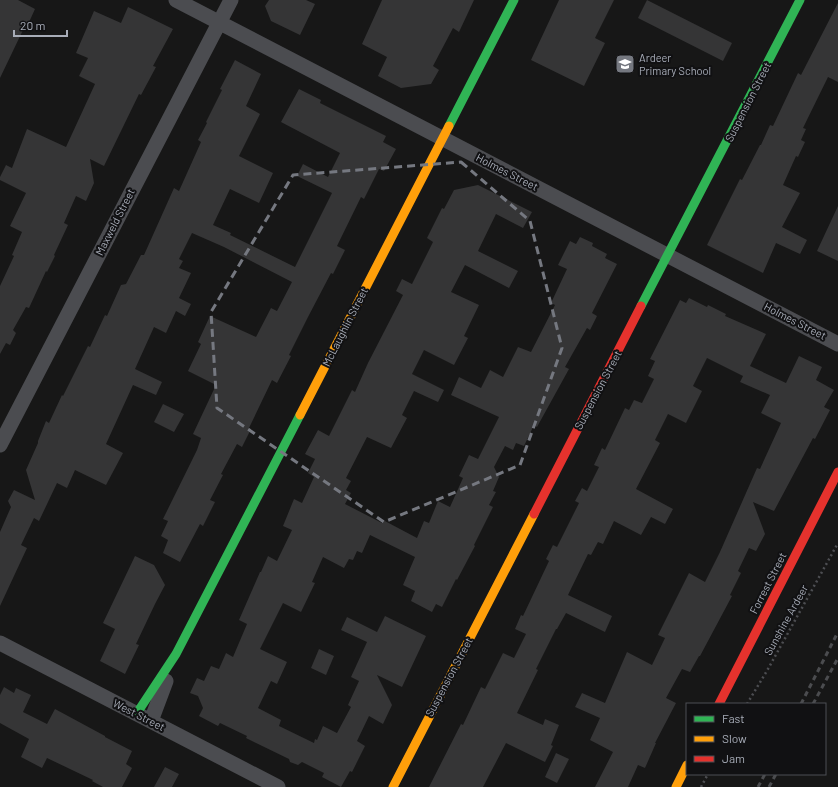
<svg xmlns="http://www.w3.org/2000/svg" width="838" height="787" font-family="Barlow,sans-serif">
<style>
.building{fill:#353536}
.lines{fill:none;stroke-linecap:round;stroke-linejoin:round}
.path{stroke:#4d4e52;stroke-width:2.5;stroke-dasharray:2 3;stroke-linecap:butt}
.street{stroke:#4b4c50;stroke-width:15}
.fast{stroke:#30b455;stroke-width:9}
.slow{stroke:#ff9f0a;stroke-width:9}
.jam{stroke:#e5322d;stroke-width:9}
.rail{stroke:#4b4c4f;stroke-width:3;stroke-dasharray:5 4;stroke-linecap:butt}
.marked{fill:none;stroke:#757880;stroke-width:3;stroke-dasharray:8 5;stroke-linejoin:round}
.labels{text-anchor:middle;stroke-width:4;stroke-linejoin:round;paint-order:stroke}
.poi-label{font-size:11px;fill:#a8adb8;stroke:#111113;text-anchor:start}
.street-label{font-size:11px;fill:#a8adb8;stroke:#111113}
</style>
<rect width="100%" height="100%" fill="#171717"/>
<path class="building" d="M0 0H18L35 9 25 31 23 30 0 78Z
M269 0H306L315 4 300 35 271 21 265 6Z
M382 0H474L459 32 453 28 433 66 439 70 431 84 401 88 378 76 387 57 362 44Z
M559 0H614L595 38 605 43 584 86 531 60Z
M647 0 732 43 723 61 638 18Z
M838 3V82L828 77 803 128 806 129 801 140 805 142 798 157 796 156 783 185 800 193 782 227 807 240 800 254 776 243 763 273 707 245 740 179 742 180 760 145H761L770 125 773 126 798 73 801 75Z
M128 7 173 29 153 66 156 67 141 95 139 94 104 166 90 159 94 183 86 201 76 196 64 223 68 225 54 255 55 256 47 272 46 271 29 308 26 307 13 330 16 333 10 345 6 343 0 354V286L14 256 12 255 22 232 10 226 26 193 0 180V177L6 165 12 168 27 129 66 147 95 84 79 76 88 58 76 53 94 11 121 23Z
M235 60 261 74 246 106 260 114 239 156 273 173 259 203 230 189 213 225 231 233 230 235 295 267 332 193 297 176 303 164 328 177 340 153 281 122 299 89 321 100 320 103 386 136 383 142 396 149 384 171 379 169 364 199 361 197 337 246 345 250 333 274 331 273 308 317 289 355 291 356 277 383 272 380 249 428 251 429 242 447 237 444 221 474 223 475 210 500 215 502 203 526 200 524 180 562 163 553 168 540 161 536 168 521 163 519 197 450 201 438 193 434 216 385 188 371 201 344 198 342 210 316 256 337 271 308 277 311 292 282 224 247 192 233 179 259 183 261 179 268 191 273 179 298 191 304 185 316 176 311 166 333 154 327 135 369 162 382 156 395 133 385 106 444 123 453 106 485 75 470 67 488 57 483 39 521 34 518 21 545 27 548 0 606V532L11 507 8 501 14 490 35 500 26 470 38 443V441L46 421 49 423 62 395 63 396 88 346 90 347 105 315 107 316 121 285 126 284 141 255H144L174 188 179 191 201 142 198 140 207 123 206 122 222 90 220 89Z
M478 185 532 212 523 228 496 214 478 251 518 271 509 288 465 265 451 292 479 305 464 336 468 338 454 365 424 350 412 374 444 390 438 402 414 391 402 415 407 418 391 448 367 437 346 478 351 481 346 490 351 493 345 504 382 523 383 520 417 538 424 521 429 523 438 501 450 507 463 478 459 476 469 455 478 459 499 417 451 395 459 377 481 388 490 370 503 377 518 347 531 352 555 305 551 303 567 269 558 265 570 241 576 244 580 237 593 243 592 246 607 254 605 258 617 264 592 313 597 316 590 330 587 328 565 367 569 369 537 427 534 425 524 446 516 443 513 450 505 446 494 467 499 477 493 491 496 492 489 505 493 507 474 545 475 546 457 580 456 579 442 607 436 604 432 612 411 601 415 591 403 585 415 557 370 535 362 553 357 551 353 560 349 559 344 568 323 557 312 582 315 583 301 612 283 603 260 649 287 662 277 684 271 681 258 708 281 720 279 726 314 743 315 739 317 740 323 726 337 733 351 707 348 705 359 681 351 677 367 642 341 630 347 617 377 632 385 616 426 636 402 687 377 675 392 705 383 724 369 716 357 741 365 746 352 772 350 771 341 787 322 777 324 773 302 762 298 765 290 762 289 759 246 738 247 736 220 723 218 726 199 716 203 708 198 696 190 693 197 678 204 681 211 666 219 669 226 653 233 657 247 624 239 620 260 572H261L268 556 277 561 292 530 283 526 294 499 302 503 314 477 308 473 315 459 305 454 318 430 329 436 352 390 355 392 368 363 403 295 396 291 402 279 412 284 433 242 427 238 442 208 444 209 454 190Z
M838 206V261L817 251Z
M689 298 707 307 708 305 726 314 725 316 766 334 750 366 786 383 799 356 822 367 816 380 834 390 824 407 830 410 815 439 813 438 774 511 753 502 765 534 756 551 749 548 738 571 741 573 730 595 732 596 700 656H699L690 672 682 669 666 698 676 703 655 743H656L645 768 638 765 628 787H595L613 752 590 740 600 718 575 707 582 693 605 703 627 652 652 665 665 638 658 635 689 573 705 582 720 552 757 468 760 469 781 423 761 413 770 395 740 382 743 376 707 358 693 386 702 391 686 423 668 414 655 440 660 443 636 489 673 509 665 524 651 517 641 535 614 521 603 544 598 542 591 555 588 554 568 595 612 616 605 632 566 613 557 629H556L536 669 538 670 517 713 543 725 545 719 559 725 551 745 553 746 545 762 506 743 483 787H429L461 724 463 725 481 687 485 689 503 653 514 658 526 634 515 629 521 615 523 616 549 561 546 559 553 545 557 547 579 503 575 501 582 488 587 491 599 467 594 465 602 448 605 450 625 408 629 410 634 400 642 403 654 379 648 376 655 361 650 359 680 300 686 303Z
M163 404 184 414 174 432 154 422Z
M135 556 154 565 165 585 155 604 136 644 139 645 125 674 100 661 115 629 103 623Z
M319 649 334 656 326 675 311 668Z
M4 687 14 693 16 688 31 695 23 712 47 724 55 709 105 736V737L132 751 126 764 132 768 122 787H103L92 781 93 780 47 758 42 768 21 757 29 739 0 723V695Z
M556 753 569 759 557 783 545 777Z
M165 767 179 774 172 787H154Z"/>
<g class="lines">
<path class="path" d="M747 704 768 669 838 543
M701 787 708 774"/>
<path class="street" d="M176 0 838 344
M0 445 231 0
M0 643 278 787
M151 721 166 681"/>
<path class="fast" d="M449 126 514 0
M641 306 800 0
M137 713 176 654 300 415"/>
<path class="slow" d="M300 415 449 126
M393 787 534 514
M676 787 687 765"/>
<path class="jam" d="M534 514 641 306
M719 704 838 472"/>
<path class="rail" d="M801 704 838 632
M813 704 838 658
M758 787 765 774
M769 787 776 774"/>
</g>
<path class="marked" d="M461 162 530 221 562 348 520 465 384 522 217 408 211 312 293 175Z"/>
<defs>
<g id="school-square" transform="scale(1)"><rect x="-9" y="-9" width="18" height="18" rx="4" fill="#757880" stroke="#111113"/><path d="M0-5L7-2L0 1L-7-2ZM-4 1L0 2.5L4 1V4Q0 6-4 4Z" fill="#fff"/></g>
</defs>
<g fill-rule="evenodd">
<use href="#school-square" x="625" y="64"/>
</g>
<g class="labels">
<g class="poi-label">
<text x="639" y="62">Ardeer<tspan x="639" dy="13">Primary School</tspan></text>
</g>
<g class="street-label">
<text transform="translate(748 102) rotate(-63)" y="4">Suspension Street</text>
<text transform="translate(507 172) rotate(27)" y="4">Holmes Street</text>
<text transform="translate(115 222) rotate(-63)" y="4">Maxweld Street</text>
<text transform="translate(795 321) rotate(27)" y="4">Holmes Street</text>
<text transform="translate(345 327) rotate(-63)" y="4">McLaughlin Street</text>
<text transform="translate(598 390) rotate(-62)" y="4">Suspension Street</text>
<text transform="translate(768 583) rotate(-63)" y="4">Forrest Street</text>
<text transform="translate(786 620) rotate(-61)" y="4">Sunshine Ardeer</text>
<text transform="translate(449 677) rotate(-62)" y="4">Suspension Street</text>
<text transform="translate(139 715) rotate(27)" y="4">West Street</text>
</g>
</g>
<rect x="686" y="703" width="140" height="72" fill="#111113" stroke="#4d4f55"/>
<rect x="694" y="716" width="20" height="6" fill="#30b455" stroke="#4d4f55"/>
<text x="722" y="723" font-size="12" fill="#a8adb8">Fast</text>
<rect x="694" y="736" width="20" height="6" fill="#ff9f0a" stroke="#4d4f55"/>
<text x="722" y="743" font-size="12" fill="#a8adb8">Slow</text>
<rect x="694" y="756" width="20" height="6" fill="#e5322d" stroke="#4d4f55"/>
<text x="722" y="763" font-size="12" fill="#a8adb8">Jam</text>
<path d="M14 30v6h53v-6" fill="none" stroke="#a8adb8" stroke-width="2"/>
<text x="20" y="30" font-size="12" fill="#a8adb8" stroke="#111113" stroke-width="3" paint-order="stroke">20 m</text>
</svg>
